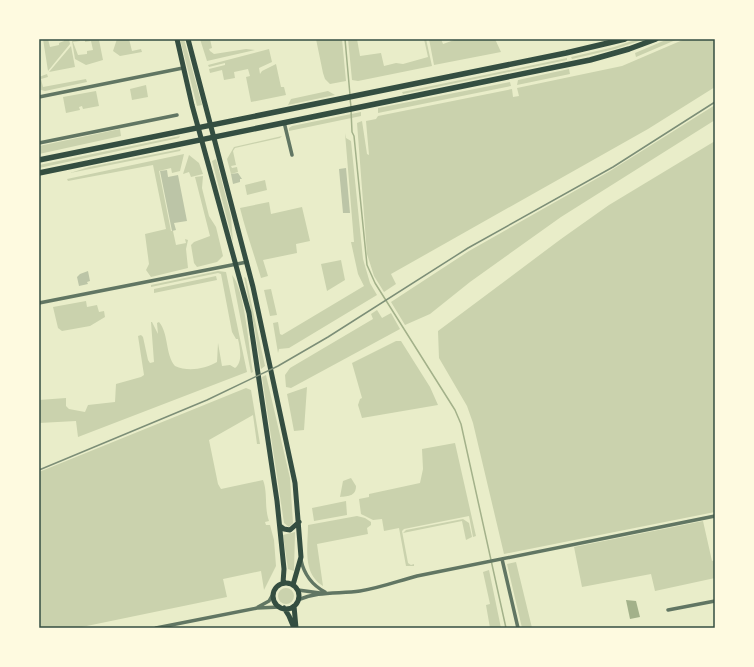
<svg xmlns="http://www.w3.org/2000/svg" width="754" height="667" font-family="'Titillium Web',sans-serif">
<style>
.green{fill:#cad2ad}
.water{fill:#a3b18a}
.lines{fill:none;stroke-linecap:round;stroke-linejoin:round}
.stream{stroke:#a3b18a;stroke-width:1.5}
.building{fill:#bcc5a7}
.minor{stroke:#617663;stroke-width:3.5}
.secondary{stroke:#344e41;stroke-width:5}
.primary{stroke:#344e41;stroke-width:5.5}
.rail{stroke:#7c8e77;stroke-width:1.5}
.neatline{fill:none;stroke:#344e41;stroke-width:1.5}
</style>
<rect width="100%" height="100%" fill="#e9edc9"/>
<path class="green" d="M43 39H48L50 47 59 45V43L64 41V39H69L70 44 48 71Z
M80 39V41L73 42 78 55 87 54V51L93 50 91 41 85 42V40H99L103 60 86 65 75 59 72 41Z
M117 39H129L132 51 141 49 142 52 120 56 113 51Z
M180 39H184L202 105 197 106Z
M200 39H210L212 48 209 49 210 51 214 54 246 49 255 50 207 61Z
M316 39H342L346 81 330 84 325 79 323 73Z
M348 39H357L360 56 381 53 384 66 396 63 403 64 428 57 424 39H426L432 66 358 81 352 80Z
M429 39H441L443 44 457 39H495L501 52 434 65Z
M638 39H645L615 49 572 59 571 57 614 47Z
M668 39H678L636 57 635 53Z
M685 39H715V87L648 129 391 274 396 284 384 292 374 276 367 254 357 123 362 121 367 154 369 155 366 121 376 119 378 116 512 89 513 97 519 96 517 88 622 66Z
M71 46 75 67 49 72Z
M269 49 272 62 259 68 260 74 262 71 276 64 281 87H284L286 95 251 102 246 77 250 76 248 69 234 72 235 78 224 80 222 70 210 73 209 69 225 65V63L209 67 208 65Z
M567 58V60L403 94 402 92Z
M569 69 570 74 517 85 518 80Z
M47 74 48 77 41 79 43 87 86 79 87 82 45 91 41 90 39 77Z
M510 82 511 86 378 113V108Z
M146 85 148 97 132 100 130 89Z
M96 91 99 106 83 109 82 106 79 107 80 110 66 113 63 97Z
M328 91 335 95 288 105 291 99Z
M715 105V120L561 217 470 282 430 314 405 325 391 302 469 251 610 171Z
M361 112V116L289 131V128L292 126Z
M120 129 121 136 39 154V146Z
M345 133 346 138 351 141 363 259 370 283 377 295 289 348 279 349 278 353 273 323 278 322 280 334 282 335 364 286 358 274 351 242H354Z
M180 136 179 138 39 168V165Z
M282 136 280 138 235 148 233 151 236 165 231 166 232 168 237 167 238 172 231 174 227 159 234 147Z
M715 141V512L504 554 473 423 467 406 439 358 438 331 561 239 609 205Z
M181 149 180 151 70 173 89 167Z
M184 154 180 171 172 173 171 168 159 171 171 231H173L176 245 186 243 185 239 188 240 186 249 188 268 151 277 146 270 149 264 145 234 166 229 153 165 68 181 67 179Z
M189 155 199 163 203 174 191 177 189 172 183 174Z
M216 159 231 217 233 242 212 161Z
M203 176 202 188 209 216 216 227 223 256 217 262 197 267 194 263 191 245 194 242 210 236 195 177Z
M265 180 267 190 247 195 245 185Z
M269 202 271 214 302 207 310 241 296 244 297 253 263 260 268 276 261 278C254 254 246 232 240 208Z
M341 260 345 280 327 291 321 264Z
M218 271 226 272 247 372 78 437 76 421 39 423V400L66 398V406L69 409 85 412 88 405 115 402 116 384 141 377 144 375 138 336 141 335 143 337 148 360 150 363 154 362 151 322H152L158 334 157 323 159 322C169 334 165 354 175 366 188 372 205 369 217 362L218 343 222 366 230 365 235 368C243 362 240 348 238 339H236L232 332 221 274 218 273 151 287V285Z
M232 275C245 290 249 350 253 372L251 373Z
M216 276 217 280 154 293V289Z
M244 277 246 278 265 366 261 369 255 331Z
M271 289 277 315 270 316 264 290Z
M86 301 87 307 97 305 99 312 104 311 105 317 90 326 62 331 58 328 53 307Z
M377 310 382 318 391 313 400 329 291 388 286 387 285 375 290 368 373 319 371 314Z
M396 341H401L430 387 438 405 362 418 358 405 360 399 362 398 352 363Z
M266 375 290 478 293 523 289 527 284 523 262 377Z
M307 387 304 430 294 431 287 394Z
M246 388 251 390 260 444H257L253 415 209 440 218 484 221 489 263 480C268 493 264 507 269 521L265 522 266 525H270L274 540 276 566 264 590 261 571 223 579 227 597 77 628H39V472Z
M455 443 476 536 473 537 469 516 404 529 402 531 408 563 411 565 414 564V566H406L399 528 384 531 382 519 373 520 361 514 359 499 369 497V494L420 483 423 469 422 449Z
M351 478 356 486C356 496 349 496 340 497L343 481Z
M346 501 347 515 314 521 312 508Z
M357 516 365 518 371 522V525L367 528 368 534 317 544 323 586C302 573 308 547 308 525Z
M463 519 469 523 472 537 466 540 462 521 403 533 406 530Z
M703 521 712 561 715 560V578L655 591 651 574 582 587 574 547Z
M295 532 294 571 288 569 283 535Z
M516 562 532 628H522L507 564Z
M489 570 501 628H490L486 605 490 604 483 572Z
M278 596a8 8 0 1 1 16 0a8 8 0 1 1-16 0Z"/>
<path class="water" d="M626 600 636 601 640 617 630 619Z"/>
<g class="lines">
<path class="stream" d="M345 39 350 95
M350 98 351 107
M351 110 352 132 354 136 367 265 375 283 455 410 461 424 506 628"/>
</g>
<path class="building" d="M346 168 350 213H343L339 169Z
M167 170 168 177 178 175 187 221 174 223 176 230 172 231 160 171Z
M238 173 242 179H240V182L233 184 231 174Z
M88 271 90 281 87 282 88 284 79 286 77 277 80 274Z"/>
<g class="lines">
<path class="minor" d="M39 97 183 68
M284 122 292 155
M39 143 177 115
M39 303 247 262
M502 559 518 628
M301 560C304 574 312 585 325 592
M298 590 320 593
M298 600C318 591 339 594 360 591 380 588 398 581 417 576L715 516
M258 607 269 601 273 594
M668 610 715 601
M156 628 257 608 280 607"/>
<path class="secondary" d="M177 39 192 105 249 313 277 501 284 569 283 583
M188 39 253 287 295 483 301 557 293 585
M280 526 284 529 290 530 299 522
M273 596a13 13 0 1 1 26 0a13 13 0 1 1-26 0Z
M294 606 296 628
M284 608 289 616 294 628"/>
<path class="primary" d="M39 160 566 53 625 39
M39 173 590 60 629 49 656 39"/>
<path class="rail" d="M39 470 207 400 278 366 328 337 468 248 613 167 715 102"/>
</g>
<rect width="754" height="667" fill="none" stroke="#fefae0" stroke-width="80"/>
<rect x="40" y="40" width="674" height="587" class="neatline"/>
</svg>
